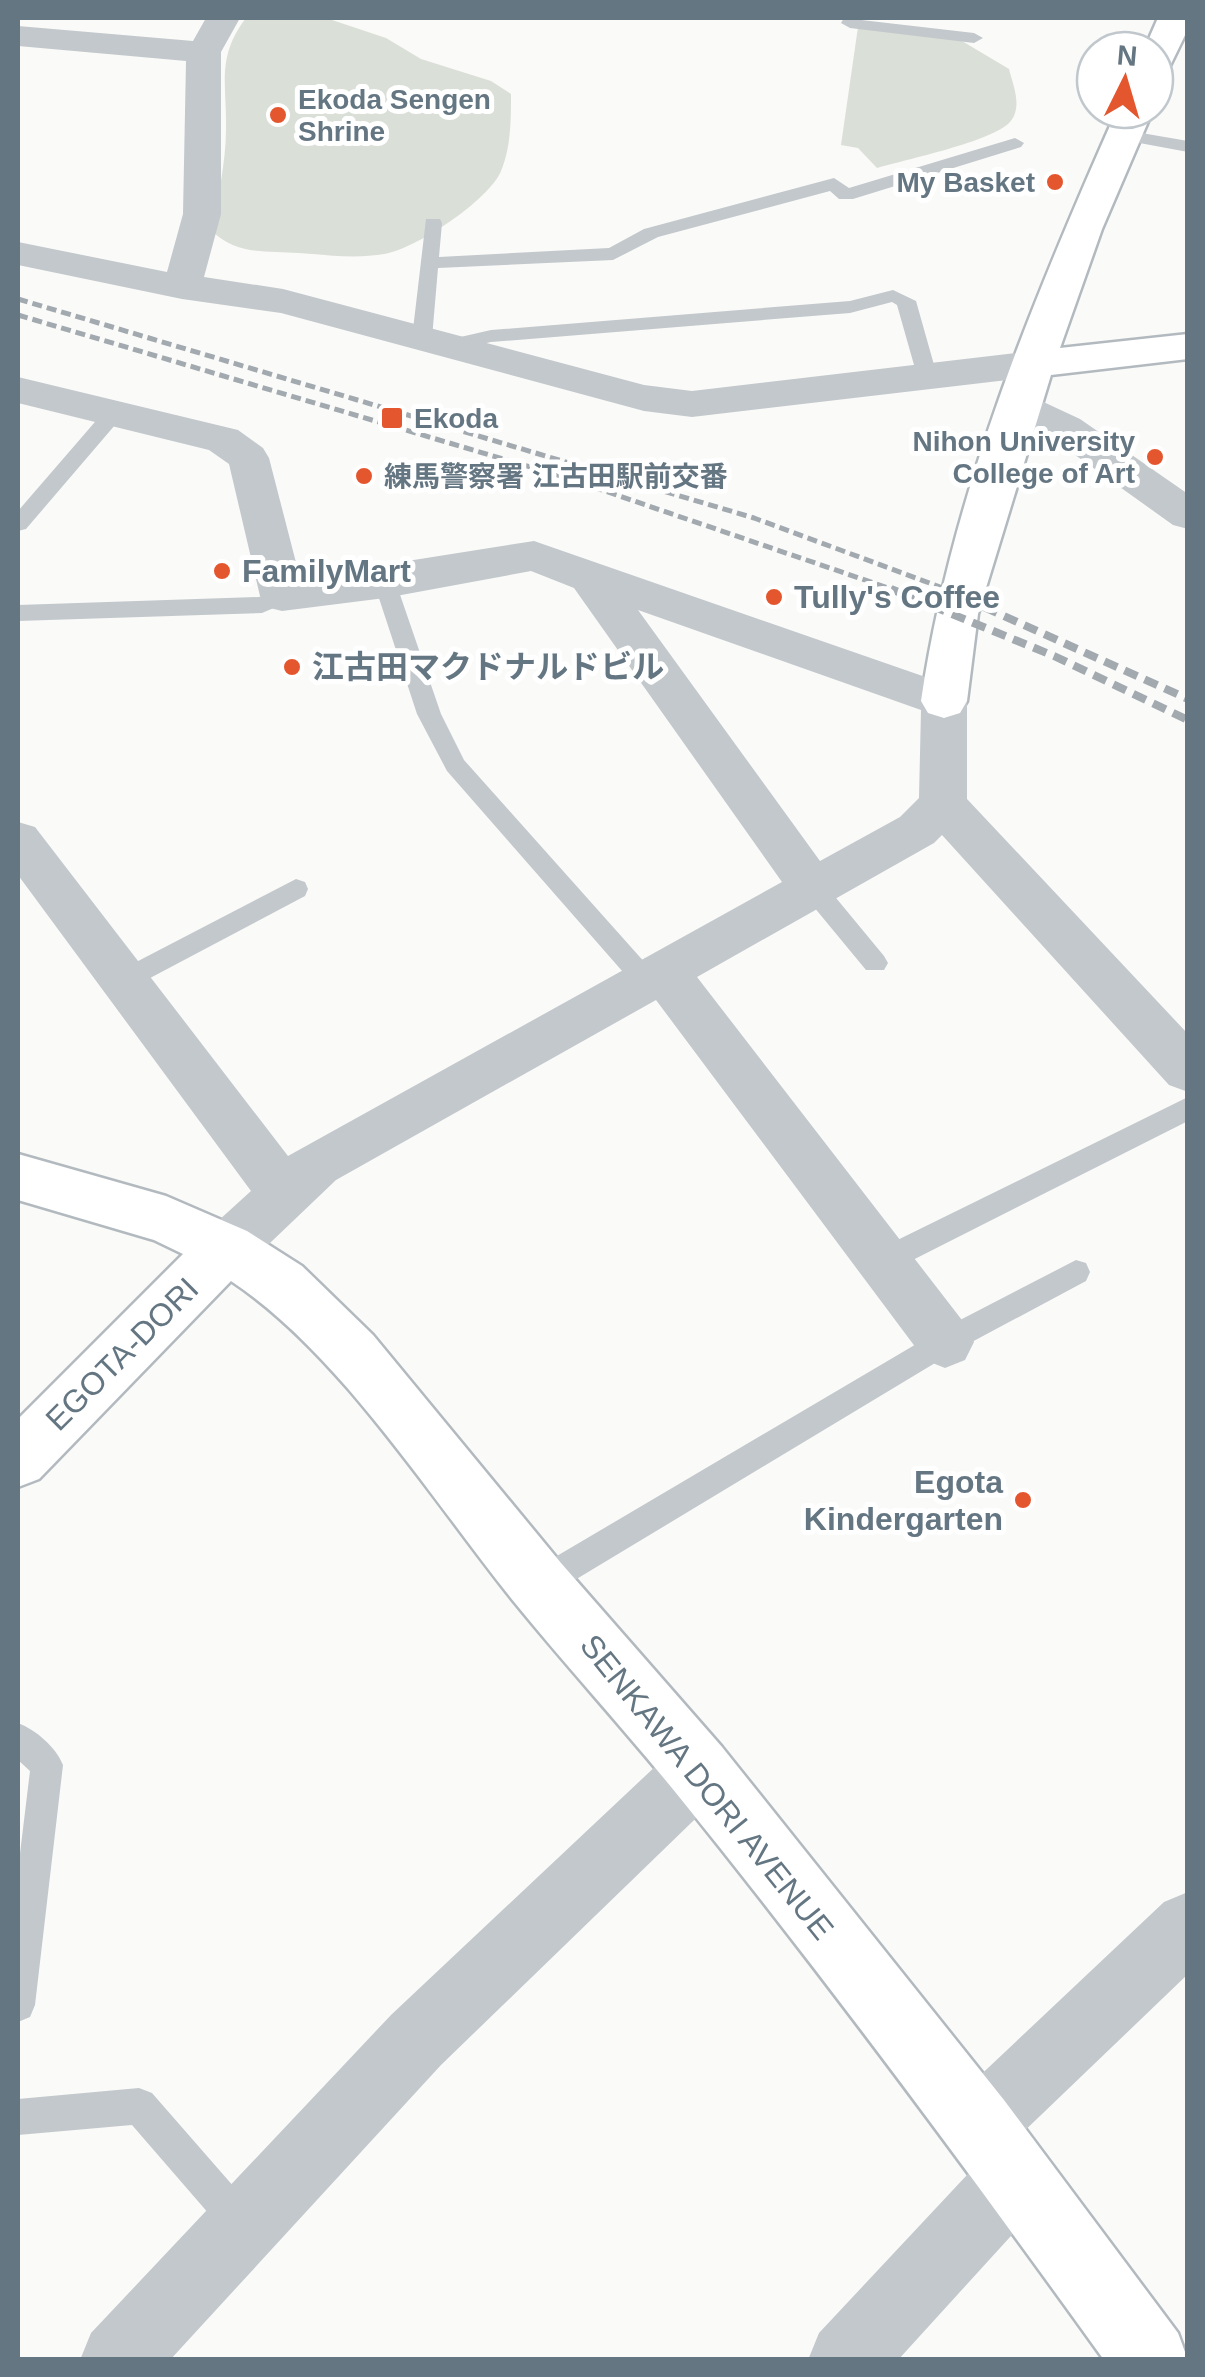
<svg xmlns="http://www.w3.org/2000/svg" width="1205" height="2377" font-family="Arial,'Noto Sans JP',sans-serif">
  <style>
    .green { fill: #dadfd7 }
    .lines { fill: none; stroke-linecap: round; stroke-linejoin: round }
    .secondary-casing { stroke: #b3babf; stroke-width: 5 }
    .lane { fill: #c3c8cc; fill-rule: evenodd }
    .street { fill: #c3c8cc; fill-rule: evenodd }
    .secondary { fill: #fff; fill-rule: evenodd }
    .rail-far1 { stroke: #a2aab0; stroke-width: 5; stroke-dasharray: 10 5; stroke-linecap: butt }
    .rail { stroke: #a2aab0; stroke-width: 8; stroke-dasharray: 14 8; stroke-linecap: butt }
    .poi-dot { fill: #e4572e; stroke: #fff; stroke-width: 4 }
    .labels { text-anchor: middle; stroke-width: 10; stroke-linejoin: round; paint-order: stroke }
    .far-poi-label { font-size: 28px; font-weight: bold; fill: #657683; stroke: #fff; text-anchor: start }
    .poi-label { font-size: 32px; font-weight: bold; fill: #657683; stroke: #fff; text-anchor: start }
    .street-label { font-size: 32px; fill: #657683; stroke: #fff }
  </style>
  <rect width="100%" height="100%" fill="#fafaf8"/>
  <!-- green -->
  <path class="green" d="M246,18H326L386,38L421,59L491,81L511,94C511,120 511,147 501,171C489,200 416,249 384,254C356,259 327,255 299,253C267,251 237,255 213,232C217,199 226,163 226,130C227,85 216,57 246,18Z
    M858,27L962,41L1009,69C1013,85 1023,107 1010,122C994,141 904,160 877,168L858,148L841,145Z"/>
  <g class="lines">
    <defs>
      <path id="secondary" d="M1158,18H1188V29L1167,72L1155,76V50H1144Z
        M1117,110H1153L1102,229L1060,348L1188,334V359L1051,375L978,614L967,701L960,713L944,718L928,713L921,701C951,496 1033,299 1117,110Z
        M18,1154L166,1196L247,1231L302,1266L373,1335L561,1563L722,1747L1004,2100L1178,2333L1188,2360H1104C966,2168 825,1977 676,1793C624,1729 567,1667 515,1603C432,1500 340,1353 231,1281L39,1479L18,1487V1419L183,1254L154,1240L18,1200Z"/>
    </defs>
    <!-- secondary casing -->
    <use href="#secondary" class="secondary-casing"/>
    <!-- lane -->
    <path class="lane" d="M844,18L974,33L983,38L974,43L850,28L841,23Z
      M1124,130L1188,141V152L1118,139L1115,135Z
      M1015,138L1024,143L1021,147L853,199H839L830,191L658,237L613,260L438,268L432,338L422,344L412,338L426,219H440L442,223L439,257L609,248L644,229L834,178L849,188Z
      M893,290L916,301L938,379L935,384L928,385L918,379L897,305L892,302L850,313L491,342L450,351L440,345L443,341L491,330L850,301Z
      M114,406L124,413L121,418L26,529L18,531V511L107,408Z
      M385,575L396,583L441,714L464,760L655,974L659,981L655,988L646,991L637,988L447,771L417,714L374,583Z
      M282,588L293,596L290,601L262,613L18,621V605L259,597Z
      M813,878L822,881L884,956L888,963L884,970H866L804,895L801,888L804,881Z
      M296,879L305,882L308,889L305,896L135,986H117L113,979L117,972Z
      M1188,1097V1121L893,1270L883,1273L873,1270L869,1261L873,1252Z
      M1076,1260L1086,1263L1090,1272L1086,1281L955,1351L550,1595L539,1599L528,1595L523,1584L528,1573L935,1333Z
      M18,1723C36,1730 56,1747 63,1765L35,2005L30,2017L18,2022V1870L30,1771L18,1760Z
      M139,2088L152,2093L255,2211L260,2224L255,2237L242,2242L229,2237L132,2125L18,2135V2099Z"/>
    <!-- street -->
    <path class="street" d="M206,18H240L221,52V214L204,277L283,289L644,385L692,391L1033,351L1047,355L1053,364L1047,373L1033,377L692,417L644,411L281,313L182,299L18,265V242L167,272L183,214L186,61L18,46V26L193,41Z
      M18,377L238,430L263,448L269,458L300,578L534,541L960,689L967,701V799L1188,1034V1092L1169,1085L942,835L934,843L697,977L965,1324L974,1342L965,1360L945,1368L925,1360L656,1000L336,1180L247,1265L227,1272L207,1265L199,1248L207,1231L251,1191L18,875V822L35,827L288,1156L782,882L574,588L531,571L385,598L282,611L266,607L260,596L229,464L209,450L18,403ZM638,610L921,710L919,798L900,817L820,861Z
      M1022,392L1080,419L1188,494V529L1173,525L1050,437L1007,414L1001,405L1007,396Z
      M699,1737L722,1747L732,1770L722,1793L441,2065L170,2360H80L91,2333L391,2015L676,1747Z
      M1188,1892V1974L1013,2142L1040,2152L1050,2178L1040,2204L898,2360H808L819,2333L981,2160L954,2150L943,2125L954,2100L1164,1902Z"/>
    <!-- secondary -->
    <use href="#secondary" class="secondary"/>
    <!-- rail-far1 -->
    <path class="rail-far1" d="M18,299L754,518L951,591
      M18,315L564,477L897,591"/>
    <!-- rail -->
    <path class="rail" d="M891,589L1054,656L1188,720
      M944,589L1188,699"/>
  </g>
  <!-- markers -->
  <g class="poi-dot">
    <circle cx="278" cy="115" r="10"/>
    <circle cx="1055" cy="182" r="10"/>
    <rect x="380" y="406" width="24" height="24" rx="5"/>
    <circle cx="1155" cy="457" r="10"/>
    <circle cx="364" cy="476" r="10"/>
    <circle cx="222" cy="571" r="10"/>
    <circle cx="774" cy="597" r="10"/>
    <circle cx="292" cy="667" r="10"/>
    <circle cx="1023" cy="1500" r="10"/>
  </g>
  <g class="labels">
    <!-- far-poi labels -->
    <g class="far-poi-label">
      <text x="298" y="109">Ekoda Sengen<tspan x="298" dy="32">Shrine</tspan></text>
      <text x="1035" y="192" text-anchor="end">My Basket</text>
      <text x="414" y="428">Ekoda</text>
      <text x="1135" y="451" text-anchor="end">Nihon University<tspan x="1135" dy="32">College of Art</tspan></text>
      <text x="384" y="486">練馬警察署 江古田駅前交番</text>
    </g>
    <!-- poi labels -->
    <g class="poi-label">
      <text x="242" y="582">FamilyMart</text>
      <text x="794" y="608">Tully's Coffee</text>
      <text x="312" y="678">江古田マクドナルドビル</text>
      <text x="1003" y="1493" text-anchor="end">Egota<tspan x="1003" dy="37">Kindergarten</tspan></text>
    </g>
    <!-- street labels -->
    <g class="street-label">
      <text transform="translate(122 1354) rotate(-45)" y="11">EGOTA-DORI</text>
      <text transform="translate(707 1787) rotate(51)" y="11">SENKAWA DORI AVENUE</text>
    </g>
  </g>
  <!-- border -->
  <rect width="1205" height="2377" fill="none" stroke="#657683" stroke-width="40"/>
  <!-- north arrow -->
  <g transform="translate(1125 80) rotate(5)"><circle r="48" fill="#ffffff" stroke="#c1c8cd" stroke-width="2.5"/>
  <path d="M0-8L18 38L0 25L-18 38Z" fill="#e4572e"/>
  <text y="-15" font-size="28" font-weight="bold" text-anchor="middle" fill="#657683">N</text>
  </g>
</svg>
